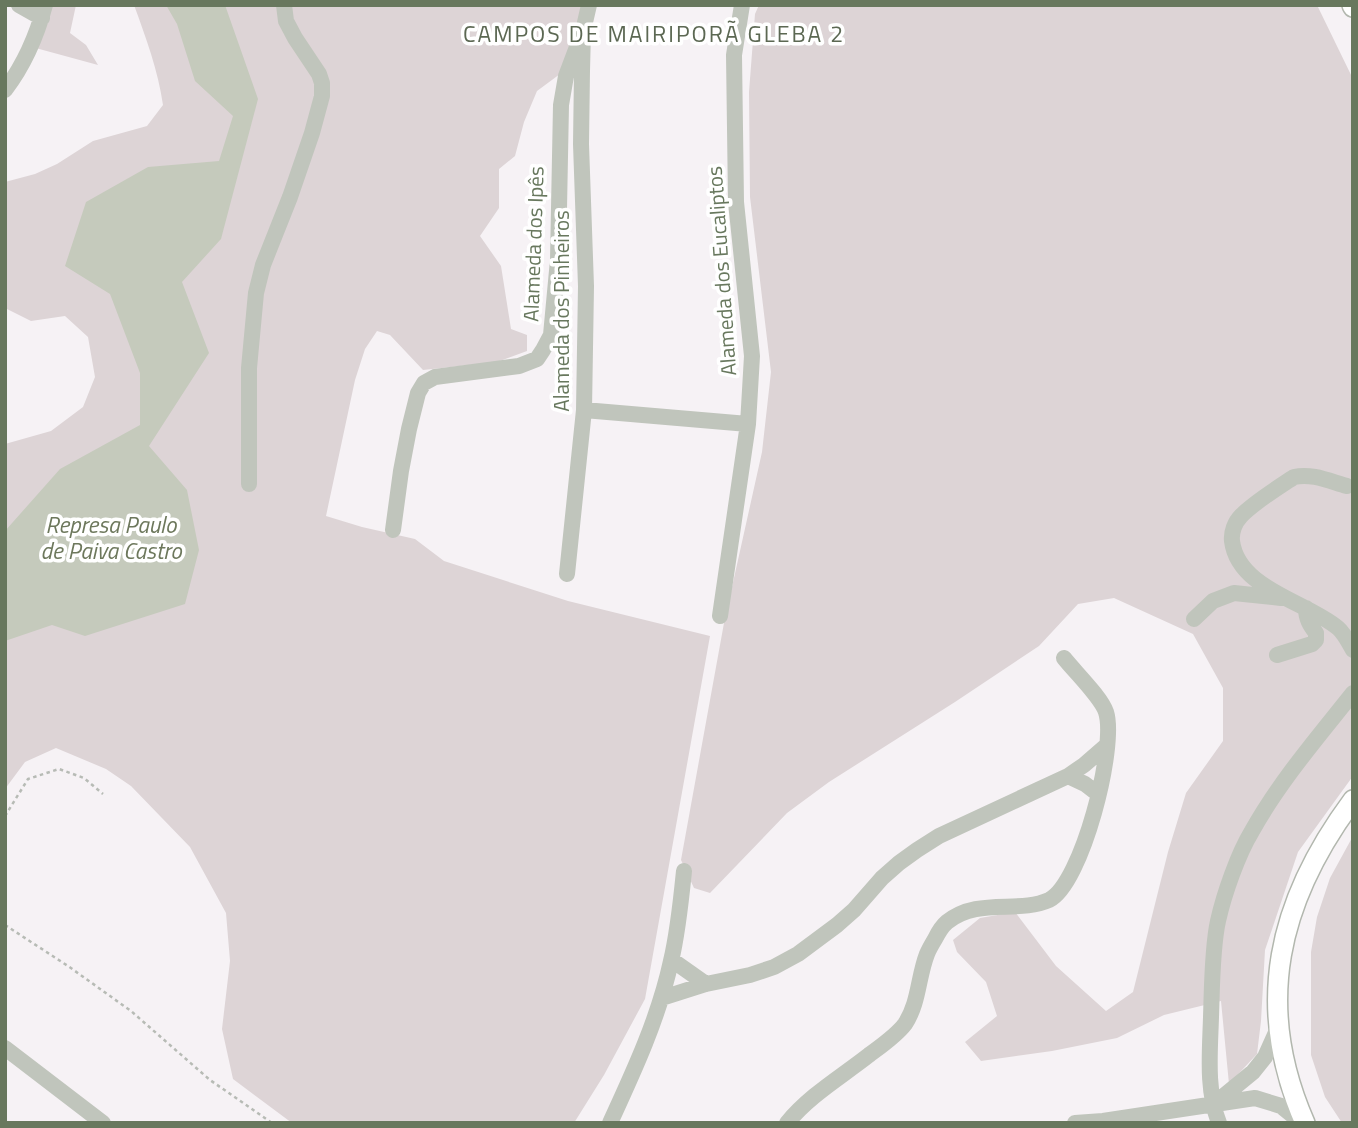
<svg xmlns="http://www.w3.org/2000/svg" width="1358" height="1128" font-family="'Titillium Web',sans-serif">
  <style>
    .green { fill: #ddd4d6 }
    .water { fill: #c5cabc }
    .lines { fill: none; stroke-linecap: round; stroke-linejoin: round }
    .major-casing { stroke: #b2b7ae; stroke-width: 22 }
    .path { stroke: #b7bbb5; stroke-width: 2.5; stroke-dasharray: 3.5 3.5; stroke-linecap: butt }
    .minor { stroke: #c0c5bc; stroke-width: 16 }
    .major { stroke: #fff; stroke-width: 19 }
    .labels { text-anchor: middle; stroke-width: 7; stroke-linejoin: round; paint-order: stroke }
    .street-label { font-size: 21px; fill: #68785e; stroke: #fff }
    .neighbourhood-label { font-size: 23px; letter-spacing: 2px; fill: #5c6853; stroke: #fff }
    .water-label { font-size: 23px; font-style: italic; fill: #6d785c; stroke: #fff }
  </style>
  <rect width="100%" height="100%" fill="#f6f2f5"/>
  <!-- green -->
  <path class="green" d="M46,5H76L70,33L86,45L98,65L32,47Z
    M134,5H588L560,74L537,91L524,122L515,156L499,169V208L480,236L501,266L511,329L527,335V351L497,362L423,370L390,335L377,331L365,349L355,380L326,516L362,527L415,539L444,561L568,601L710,636L645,999L604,1075L574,1123H292L233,1079L222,1029L230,961L226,913L190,847L131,786L106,769L56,748L25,762L5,789V444L51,431L83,407L95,377L88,337L65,316L31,321L5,308V182L35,174L57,164L93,141L147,126L163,105C158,70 146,38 134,5Z
    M759,5H1317L1353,79V776L1298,852L1265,950L1261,1021L1257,1054L1229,1084L1221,1001L1164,1015L1117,1038L1052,1051L981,1061L965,1042L997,1016L986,982L957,952L953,940L980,918L1015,912L1056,966L1106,1011L1133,992L1168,852L1186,793L1223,741V688L1193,634L1114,598L1078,604L1039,646L955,702L829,782L787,813L710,893L694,888L681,860L724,623L762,452L771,372L750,197L749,92L755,14Z
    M1353,836V1123H1342L1325,1097L1311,1055V952L1317,917L1330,878Z"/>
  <!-- water -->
  <path class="water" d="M166,5H225L258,99L221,239L182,282L209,353L149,446L187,490L199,550L185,604L85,636L52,625L5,641V531L60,469L140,425V373L110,294L65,266L86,202L148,167L219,161L233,116L195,81L177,24Z"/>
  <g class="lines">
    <defs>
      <path id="major" d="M1352,5L1353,7
        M1305,1123C1253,1005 1278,901 1353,800"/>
    </defs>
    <!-- major casing -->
    <use href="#major" class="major-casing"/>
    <!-- path -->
    <path class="path" d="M5,816L28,779L59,769L84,778L103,794
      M5,925L68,966L131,1011L210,1080L272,1123"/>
    <!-- minor -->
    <path class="minor" d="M19,5L42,18
      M5,90C24,65 37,35 45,5
      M584,410L748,424
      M249,484V368L256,293L263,265L290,197L312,133L322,96V83L319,74L295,38L286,21L284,5
      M1347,486C1329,481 1312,473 1294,477C1279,487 1253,503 1241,516C1235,522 1231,532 1232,541C1238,589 1306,601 1338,628C1344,633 1349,643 1353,650
      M393,530L401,471L409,429L418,393L424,383L435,377L519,366L537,359L543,350L551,335L558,260L561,105L566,76L583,31
      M567,574L584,410L586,286L581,144L582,71L583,31L589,5
      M720,616L748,424L752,356L736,202L734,55L742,5
      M1194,619L1213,601L1234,593L1281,598
      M1277,655L1312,644L1316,640V633C1310,625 1306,619 1306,608
      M1068,776L1085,784L1098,794
      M672,960L706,984
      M662,998L706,984L750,975L774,967L798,954L837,925L854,910L882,878L899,863L917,850L939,836L1068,776L1084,765L1107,745
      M5,1048L103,1123
      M1214,1104L1253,1072L1265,1057L1278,1028
      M610,1123C634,1071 659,1017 671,961C678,932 681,901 684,871
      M787,1123C810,1095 841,1077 869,1055C881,1046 896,1036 905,1024C919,1003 918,977 927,954C929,949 932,944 935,939C938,933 941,927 947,922C978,897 1018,914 1049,900C1082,884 1117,746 1106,712C1101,697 1075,672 1064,658
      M1075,1123L1103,1121L1255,1098L1281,1106L1302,1123
      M1219,1123C1206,1090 1210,1052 1211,1017C1212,988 1212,948 1218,921C1224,894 1238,854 1252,831C1280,781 1318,737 1353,693"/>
    <!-- major -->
    <use href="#major" class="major"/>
  </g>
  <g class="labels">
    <!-- street labels -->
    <g class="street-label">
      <text transform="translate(534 244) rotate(-88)" y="7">Alameda dos Ipês</text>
      <text transform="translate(722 271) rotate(-94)" y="7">Alameda dos Eucaliptos</text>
      <text transform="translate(562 311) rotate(-90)" y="7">Alameda dos Pinheiros</text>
    </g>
    <!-- neighbourhood labels -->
    <g class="neighbourhood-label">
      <text x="654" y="42">CAMPOS DE MAIRIPORÃ GLEBA 2</text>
    </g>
    <!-- water labels -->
    <g class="water-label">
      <text x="111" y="533">Represa Paulo<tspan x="111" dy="26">de Paiva Castro</tspan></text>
    </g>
  </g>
  <!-- border -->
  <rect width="1358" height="1128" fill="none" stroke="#68785e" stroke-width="14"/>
</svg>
